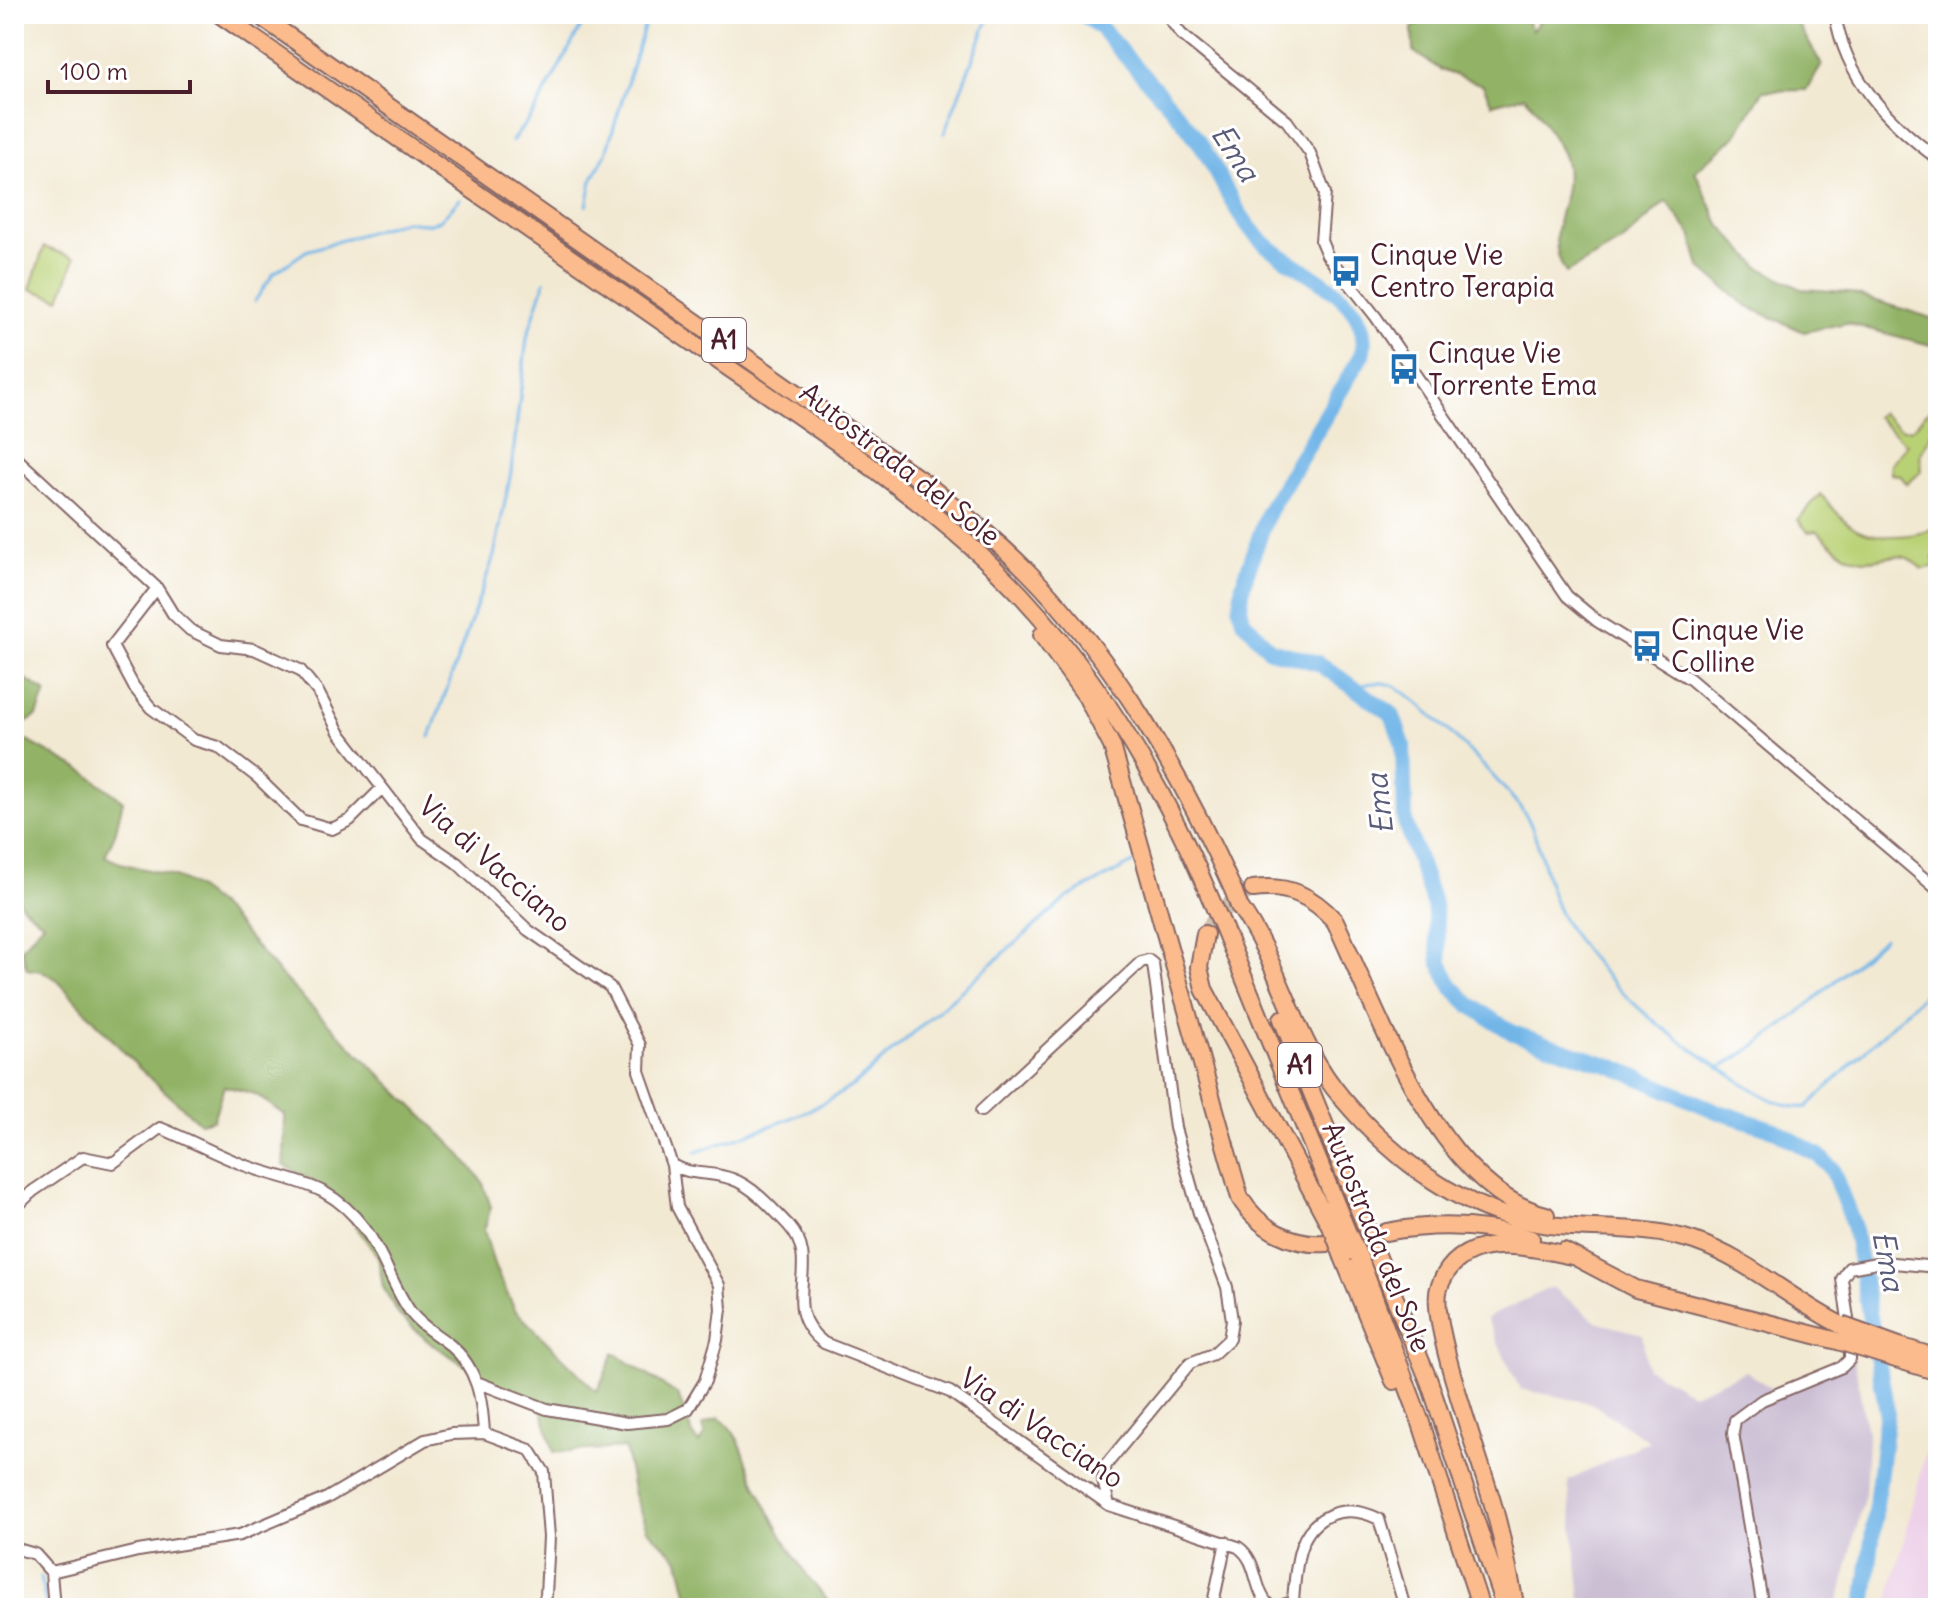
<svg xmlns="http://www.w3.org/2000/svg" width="1952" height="1622" font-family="Delius,sans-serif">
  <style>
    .built { fill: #edd1e9 }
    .industrial { fill: #ccbfd4 }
    .green { fill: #b9d175; stroke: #827850; stroke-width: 2 }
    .forest { fill: #92b366; stroke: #6e6948; stroke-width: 2 }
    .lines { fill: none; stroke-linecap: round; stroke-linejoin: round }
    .stream { stroke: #72b6e8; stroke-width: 3 }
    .river { stroke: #72b6e8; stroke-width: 16 }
    .highway-tunnel { stroke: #d0c1b1; stroke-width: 16; stroke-dasharray: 16 8; stroke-linecap: butt }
    .minor-casing { stroke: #856666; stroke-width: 14 }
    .highway-casing { stroke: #856666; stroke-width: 20 }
    .minor { stroke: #fff; stroke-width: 10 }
    .highway { stroke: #fbbb8c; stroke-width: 16 }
    .highway-bridge-casing { stroke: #856666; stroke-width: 20; stroke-linecap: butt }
    .highway-bridge { stroke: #fbbb8c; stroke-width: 16 }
    .labels { text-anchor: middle; stroke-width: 6; stroke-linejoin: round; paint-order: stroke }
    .shield { fill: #fff; stroke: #80626b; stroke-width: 2 }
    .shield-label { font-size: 26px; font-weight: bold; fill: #4a1f2b }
    .poi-label { font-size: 28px; fill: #4a1f2b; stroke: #fff; text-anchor: start }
    .street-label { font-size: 28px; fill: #4a1f2b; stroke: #fff }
    .water-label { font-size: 30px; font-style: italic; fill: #5a5b77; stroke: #fff }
  </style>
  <rect width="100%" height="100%" fill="#fff"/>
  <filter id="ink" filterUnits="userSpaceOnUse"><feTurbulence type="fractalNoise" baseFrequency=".0125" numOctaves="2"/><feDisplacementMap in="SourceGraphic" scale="16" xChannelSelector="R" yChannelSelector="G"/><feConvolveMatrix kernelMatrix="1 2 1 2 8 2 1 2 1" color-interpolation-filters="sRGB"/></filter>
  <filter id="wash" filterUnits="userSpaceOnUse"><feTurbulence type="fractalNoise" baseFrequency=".006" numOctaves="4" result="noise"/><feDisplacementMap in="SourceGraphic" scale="32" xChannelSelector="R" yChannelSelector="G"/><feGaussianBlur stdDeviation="1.8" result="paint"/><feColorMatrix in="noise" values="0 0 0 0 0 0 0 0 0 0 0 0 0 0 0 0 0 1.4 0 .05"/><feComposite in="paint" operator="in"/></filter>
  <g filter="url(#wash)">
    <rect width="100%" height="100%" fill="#f2e9d3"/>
    <!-- built -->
    <path class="built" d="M1936,1411L1938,1608H1887Z"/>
    <!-- industrial -->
    <path class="industrial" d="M1552,1287L1599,1323L1642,1334L1647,1368L1693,1394L1746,1371L1772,1389L1854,1359L1868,1439L1865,1494L1837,1608H1582L1568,1481L1649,1441L1591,1403L1520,1389L1486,1318Z"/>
    <!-- green -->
    <path class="green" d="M44,247L75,258L60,299L30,289Z
      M1938,400V421L1920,455L1922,471L1907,484L1900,475L1891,474V464L1907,444L1876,417L1881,413L1901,429H1912Z
      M1820,494C1830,504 1840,518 1852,526C1871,540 1918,539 1938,525V551L1933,558L1936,566L1922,569C1902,547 1890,560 1865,560C1846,559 1829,543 1817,531L1808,532L1798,520Z"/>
    <!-- forest -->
    <path class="forest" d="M1434,14H1523L1532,30L1546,14H1792L1822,65L1806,90L1763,91L1735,137L1695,171L1719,224L1759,267L1801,289L1848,292L1938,320V347L1846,323L1804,332L1746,306L1700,267L1691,234L1666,201L1624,240L1566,273C1541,232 1572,206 1566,165C1563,149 1553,139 1546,126C1539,114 1534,105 1524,96L1492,104L1483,85L1441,70L1413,51L1412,28Z
      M16,673L46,692L37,716L19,727L18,736L85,772L123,801L115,834L105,856C131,871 163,868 190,884C226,906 249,940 276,970C334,1032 398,1091 458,1151L482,1181L491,1207L484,1230L495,1268L515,1310L597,1392L614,1353L678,1395L693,1436L699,1443L705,1434L702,1425L719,1418C744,1436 744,1461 757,1487C779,1532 800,1573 835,1608H691L679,1560L647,1529L634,1495L625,1448L554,1452L540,1403L493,1383L430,1343L399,1315L383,1287L378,1257L331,1192L284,1165L285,1115L255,1094L224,1086L213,1120L200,1123L138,1067L56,979L42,971L27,969L21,949L43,923C35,916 23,909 19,901C11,886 10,851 18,837L14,835Z"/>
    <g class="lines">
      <!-- stream -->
      <path class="stream" d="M944,134L990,14
        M512,141L535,111L588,14
        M587,206L592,180L606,153L648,14
        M255,301L273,274L306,251L405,221L430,224L440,220L460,199
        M1350,688C1364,684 1378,680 1392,685C1416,694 1519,798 1529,821C1546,857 1546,896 1569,929C1613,993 1661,1030 1725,1071C1746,1085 1781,1111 1807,1107L1925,993
        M430,737L494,556L511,472L527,337L545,281
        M1719,1068C1782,1034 1830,984 1884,938
        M696,1152C750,1133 807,1117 855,1084L1068,897L1133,863
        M40,1577L47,1608"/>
      <!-- river -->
      <path class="river" d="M1083,14L1101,28C1133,67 1173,104 1201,145C1222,177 1234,216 1264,243C1298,274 1376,296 1362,355L1268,512L1243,584L1240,607L1243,620L1270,650L1318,663L1392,714L1403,745L1405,822L1434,905L1440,963L1452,987L1470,1005L1513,1033L1614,1067L1716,1111L1775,1130L1819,1156L1832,1169L1853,1224L1887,1411L1864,1608"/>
    </g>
  </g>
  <g filter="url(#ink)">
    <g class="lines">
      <!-- highway-tunnel -->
      <path class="highway-tunnel" d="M1205,934C1217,914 1232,899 1253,889"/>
      <defs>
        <path id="minor" d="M1166,14L1181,34L1287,121L1310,153L1325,193L1321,241L1327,255L1376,317L1567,596L1597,621L1690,679L1938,890
          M1835,14C1845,78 1888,122 1938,159
          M14,456L157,588L173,614L190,630L221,645L254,649L300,670L318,692L339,732L422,839L457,863L528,930L610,987L640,1045L639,1071L672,1165L677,1207L719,1285L721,1309L717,1340L705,1381L688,1409L668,1419L627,1423L547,1409L479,1383
          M157,588L112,646L134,687L151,708L194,740L218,747L257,777L301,820L332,829L350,820L382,788
          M981,1111L1141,962L1148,960L1153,964L1175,1128L1199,1213L1227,1287L1232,1320L1229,1339L1213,1354L1190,1363L1106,1465L1103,1480L1109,1505
          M672,1165C691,1176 712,1171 732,1179C753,1186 774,1210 789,1226C824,1265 776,1307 824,1343L950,1392L1109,1505L1238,1547C1260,1562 1252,1592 1272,1608
          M14,1209L33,1191L83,1157L113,1163L160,1128C188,1139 215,1154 244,1165C295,1184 328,1180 365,1229C385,1256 392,1287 412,1314C422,1327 438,1335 450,1345C478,1368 482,1399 484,1433
          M1848,1319L1842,1279L1849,1268L1882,1262L1938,1267
          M14,1548L35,1554L51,1572
          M51,1572L138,1551L240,1535L327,1498L425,1440L451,1434L484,1433L530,1450L544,1472L549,1537L546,1595L542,1608
          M51,1572L54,1608
          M1212,1608L1226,1542
          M1277,1608L1293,1601C1296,1568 1296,1529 1330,1515C1347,1508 1363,1511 1379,1519L1405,1608
          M1763,1608L1733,1433L1735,1420L1762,1400L1842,1367L1850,1359V1351"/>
        <path id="highway" d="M219,14C378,125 537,236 697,346C805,421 932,500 1022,596C1106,687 1168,795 1215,909
          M257,14L925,483C960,511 995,539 1027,571C1117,662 1182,776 1234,892
          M1042,635L1086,696L1112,746L1240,1198C1259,1229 1292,1246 1328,1243
          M1253,889C1288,884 1312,896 1335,921C1378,1012 1438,1189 1546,1215
          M1239,906C1282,966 1293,1041 1342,1098C1395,1161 1466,1215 1550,1225C1599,1231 1646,1225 1694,1241C1749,1260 1790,1299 1841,1325
          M1222,924L1347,1231
          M1205,934L1199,967L1204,989L1334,1233
          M1282,1019L1364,1222
          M1386,1232C1435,1223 1483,1224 1531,1239
          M1375,1250L1429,1381L1505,1608
          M1564,1251L1636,1289L1838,1341
          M1343,1257L1394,1381
          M1359,1257L1420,1420L1481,1608
          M1899,1346L1938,1358
          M1896,1359L1938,1372
          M1516,1608C1509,1576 1504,1544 1495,1512C1484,1469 1428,1322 1439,1288C1459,1229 1527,1246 1572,1256"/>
      </defs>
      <!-- minor casing -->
      <use href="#minor" class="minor-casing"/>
      <!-- highway casing -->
      <use href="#highway" class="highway-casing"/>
      <!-- minor -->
      <use href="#minor" class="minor"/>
      <!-- highway -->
      <use href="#highway" class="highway"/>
      <defs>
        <path id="highway-bridge" d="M1234,892L1239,906
          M1215,909L1222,924
          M1364,1222L1375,1250
          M1347,1231L1359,1257
          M1334,1233L1343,1257
          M1841,1325L1899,1346
          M1838,1341L1896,1359"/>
      </defs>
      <!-- highway-bridge casing -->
      <use href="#highway-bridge" class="highway-bridge-casing"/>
      <!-- highway-bridge -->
      <use href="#highway-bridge" class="highway-bridge"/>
    </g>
  </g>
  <!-- icons -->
  <defs>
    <symbol id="bus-bare" viewBox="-9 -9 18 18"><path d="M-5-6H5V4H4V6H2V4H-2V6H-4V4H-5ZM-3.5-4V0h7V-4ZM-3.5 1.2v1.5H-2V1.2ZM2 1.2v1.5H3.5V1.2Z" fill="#1f6fb2" stroke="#fff" stroke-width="2.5" paint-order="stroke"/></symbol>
  </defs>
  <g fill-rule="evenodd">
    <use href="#bus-bare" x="1324" y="249" width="44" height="44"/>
    <use href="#bus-bare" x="1382" y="347" width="44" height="44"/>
    <use href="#bus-bare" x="1625" y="624" width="44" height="44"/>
  </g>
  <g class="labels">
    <!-- shield labels -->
    <g class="shield">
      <rect x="702" y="318" width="44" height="44" rx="6"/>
      <rect x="1278" y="1043" width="44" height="44" rx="6"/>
    </g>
    <g class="shield-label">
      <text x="724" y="349">A1</text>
      <text x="1300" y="1074">A1</text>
    </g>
    <!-- poi labels -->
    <g class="poi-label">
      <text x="1370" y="265">Cinque Vie<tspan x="1370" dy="32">Centro Terapia</tspan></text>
      <text x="1428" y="363">Cinque Vie<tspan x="1428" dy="32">Torrente Ema</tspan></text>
      <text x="1671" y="640">Cinque Vie<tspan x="1671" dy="32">Colline</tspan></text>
    </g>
    <!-- street labels -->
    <g class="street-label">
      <text transform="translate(900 464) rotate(38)" y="10">Autostrada del Sole</text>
      <text transform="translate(495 864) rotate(41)" y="10">Via di Vacciano</text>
      <text transform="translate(1377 1237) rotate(68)" y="10">Autostrada del Sole</text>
      <text transform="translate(1042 1428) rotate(34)" y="10">Via di Vacciano</text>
    </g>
    <!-- water labels -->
    <g class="water-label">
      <text transform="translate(1235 153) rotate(57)" y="10">Ema</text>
      <text transform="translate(1380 804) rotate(-96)" y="10">Ema</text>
      <text transform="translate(1888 1261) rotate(79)" y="10">Ema</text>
    </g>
  </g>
  <!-- margin -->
  <rect width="1952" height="1622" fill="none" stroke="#fff" stroke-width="48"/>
  <!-- scale -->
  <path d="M48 80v12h142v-12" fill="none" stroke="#4a1f2b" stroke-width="4"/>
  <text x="60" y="80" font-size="24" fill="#4a1f2b" stroke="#ffffff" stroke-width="6" paint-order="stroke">100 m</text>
</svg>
